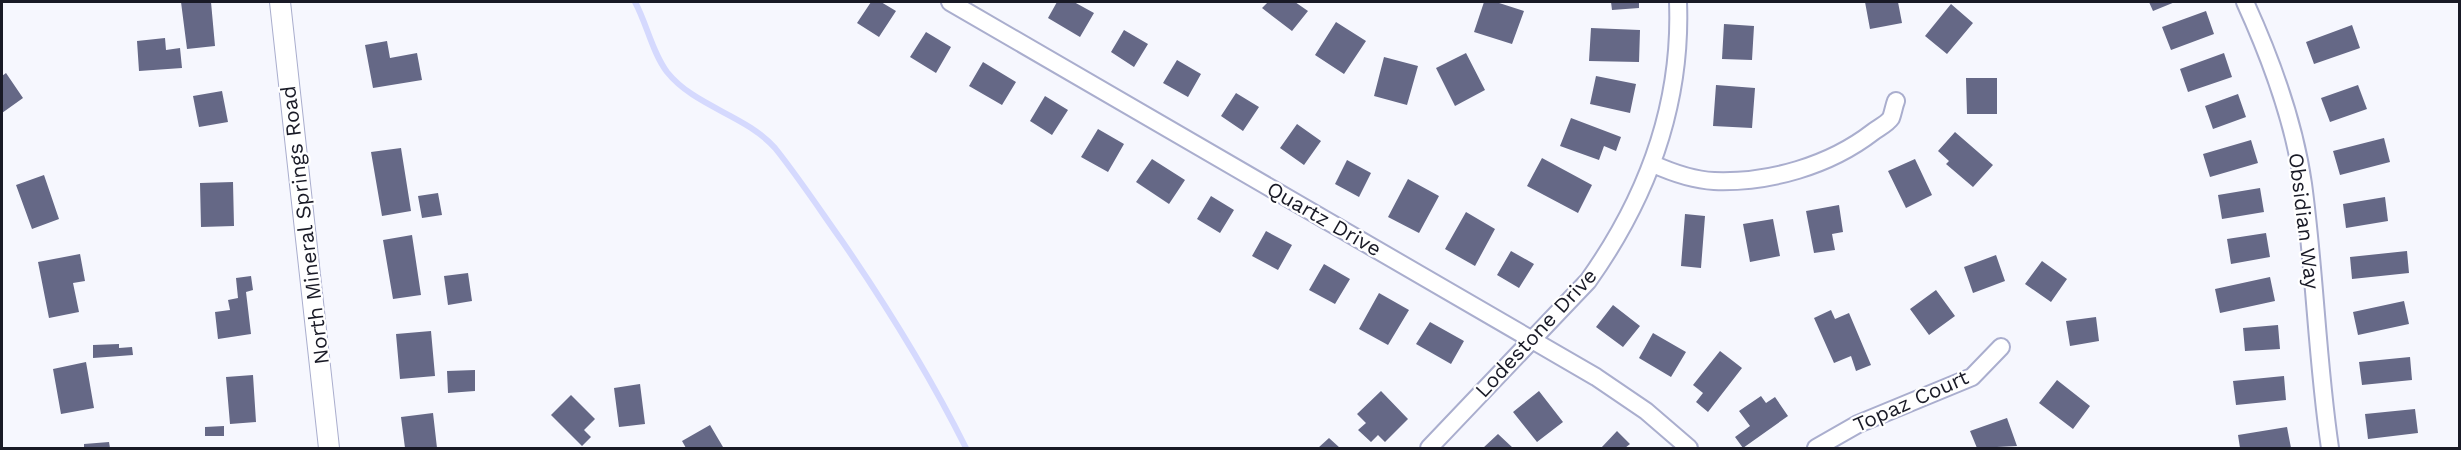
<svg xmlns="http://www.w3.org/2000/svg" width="2461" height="450" font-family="'Work Sans',sans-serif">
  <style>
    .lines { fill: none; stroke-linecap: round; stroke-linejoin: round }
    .stream { stroke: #d5d9fe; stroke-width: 6 }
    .building { fill: #656886 }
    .minor-casing { stroke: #aaaece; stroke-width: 20 }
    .tertiary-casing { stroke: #aaaece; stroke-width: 22 }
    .minor { stroke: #fff; stroke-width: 16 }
    .tertiary { stroke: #fff; stroke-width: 20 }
    .labels { text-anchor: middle; stroke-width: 4.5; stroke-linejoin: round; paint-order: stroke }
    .street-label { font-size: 21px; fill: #191a26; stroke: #fff }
  </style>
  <rect width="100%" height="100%" fill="#f6f7fe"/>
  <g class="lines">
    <!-- stream -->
    <path class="stream" d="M635,2C647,24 652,52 667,72C695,107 746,115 775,148C799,178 820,210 842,241C888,308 930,376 966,448"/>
  </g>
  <!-- building -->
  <path class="building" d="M181,2H211L215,46L187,49Z
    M871,2H881L896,11L879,37L857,23Z
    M1057,2H1074L1094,13L1080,37L1048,18Z
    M1268,2H1295L1308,11L1292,31L1262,8Z
    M1484,2H1496L1524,11L1512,44L1474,32Z
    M1611,2H1639V8L1612,10Z
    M1865,2H1898L1902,23L1870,29Z
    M2149,2H2175L2153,11Z
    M1951,4L1973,23L1947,54L1925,36Z
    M2206,11L2214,34L2171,50L2162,27Z
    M1336,22L1366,41L1344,74L1315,55Z
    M1724,24L1754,26L1752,60L1722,59Z
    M2352,25L2360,48L2314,64L2306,42Z
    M1591,28L1640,30L1639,62L1589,61Z
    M1124,30L1148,44L1134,67L1111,52Z
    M926,32L951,47L936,73L910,57Z
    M165,38L166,50L180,48L182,68L139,71L137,41Z
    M387,41L390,58L417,53L422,80L373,88L365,45Z
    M1466,53L1485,90L1455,106L1436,68Z
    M2224,53L2232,77L2188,92L2180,69Z
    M1384,57L1418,66L1407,105L1374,96Z
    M1177,60L1201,74L1188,97L1163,83Z
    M983,62L1016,82L1002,105L969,86Z
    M6,73L23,98L2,113V76Z
    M1596,76L1636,84L1630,113L1590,104Z
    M1966,78H1997V114H1967Z
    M1716,85L1755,88L1752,128L1713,126Z
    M2358,85L2367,109L2330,122L2321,98Z
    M222,91L228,122L199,127L193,96Z
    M1236,93L1259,107L1243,131L1221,116Z
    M2238,94L2246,117L2213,129L2205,106Z
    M1045,96L1068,110L1052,135L1030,121Z
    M1571,118L1621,137L1616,151L1604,146L1599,160L1560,146Z
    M1297,124L1321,141L1304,165L1280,148Z
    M1098,129L1124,144L1108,172L1081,157Z
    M1955,132L1993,165L1973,187L1946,164L1949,161L1938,151Z
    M2384,138L2390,162L2340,175L2333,151Z
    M2251,140L2258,163L2210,177L2203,154Z
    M401,148L411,211L382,216L371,152Z
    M1542,158L1592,185L1578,213L1527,186Z
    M1152,159L1185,180L1169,204L1136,182Z
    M1915,159L1932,195L1906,208L1888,171Z
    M1347,160L1371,173L1359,197L1335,184Z
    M44,175L59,219L32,229L16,185Z
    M1408,179L1439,196L1419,233L1388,217Z
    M233,182L234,226L201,227L200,183Z
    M2260,188L2264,212L2222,219L2218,195Z
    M438,193L442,215L422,218L418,196Z
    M1211,196L1234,210L1220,233L1197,219Z
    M2385,197L2388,221L2346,228L2343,204Z
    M1839,205L1843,232L1832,234L1835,250L1814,253L1806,211Z
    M1466,212L1495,229L1475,266L1445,249Z
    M1685,214L1705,216L1701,268L1681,266Z
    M1773,219L1780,256L1750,262L1743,224Z
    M1266,231L1292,245L1278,270L1252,256Z
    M2266,233L2270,257L2231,264L2227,239Z
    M412,235L421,295L393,299L383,240Z
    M1511,251L1534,264L1519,288L1497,275Z
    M2407,251L2409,273L2352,279L2350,257Z
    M80,254L85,281L73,283L79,312L49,318L38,262Z
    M1996,255L2005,281L1973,293L1964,267Z
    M2042,261L2067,279L2051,302L2025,284Z
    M1324,264L1350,279L1335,304L1309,290Z
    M468,273L472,301L448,305L444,276Z
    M251,276L253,290L246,292L251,334L218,339L215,312L230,310L228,300L238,298L236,278Z
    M2270,277L2275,301L2220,313L2215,289Z
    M1936,290L1955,316L1929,335L1910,309Z
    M1379,293L1409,310L1388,345L1359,329Z
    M2404,301L2409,324L2358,335L2353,312Z
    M1613,305L1640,326L1623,347L1596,327Z
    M1831,310L1835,319L1849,313L1871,365L1856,371L1851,356L1834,363L1814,318Z
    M2096,317L2099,341L2070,346L2066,321Z
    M1430,322L1464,341L1451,364L1416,344Z
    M2278,325L2280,349L2245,351L2243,328Z
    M431,331L435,376L400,379L396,334Z
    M1653,333L1686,352L1671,377L1639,358Z
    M119,344V348L132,347L133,355L93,358V345Z
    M1720,351L1742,368L1708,412L1696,402L1703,393L1693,385Z
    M2410,357L2412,380L2362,385L2359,362Z
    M86,362L94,408L61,414L53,369Z
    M475,370V391L448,393L447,371Z
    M253,375L256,422L230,424L226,377Z
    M2284,376L2286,400L2236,405L2233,381Z
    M2057,380L2090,406L2073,429L2039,403Z
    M640,384L645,424L619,427L614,388Z
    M1381,391L1408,419L1385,442L1378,435L1371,442L1358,430L1366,423L1357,414Z
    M1539,391L1563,422L1537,442L1513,412Z
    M571,395L595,419L584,430L591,437L582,446L551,415Z
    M1761,396L1766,403L1775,397L1788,416L1743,448L1735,437L1750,426L1739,411Z
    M2415,409L2418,433L2368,439L2365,414Z
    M433,413L437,448H405L401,417Z
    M2007,418L2017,446L1977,448L1970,431Z
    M710,425L723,447L686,448L682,441Z
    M224,426V436H205V427Z
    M2287,427L2291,448H2240L2238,435Z
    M1617,431L1630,444L1625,448H1601Z
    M1498,434L1513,448H1483Z
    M1329,438L1340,448H1318Z
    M109,442L110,448H84V444Z"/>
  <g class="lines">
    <defs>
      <path id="minor" d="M950,2L1596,377L1646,411L1689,448
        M2245,2C2271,59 2294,121 2303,184C2315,272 2317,361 2330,448
        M1653,164C1673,173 1692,180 1714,181C1769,183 1829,166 1873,132C1878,128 1887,124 1891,118C1893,113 1894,106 1896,101
        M1429,448L1588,281C1647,198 1682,105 1678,2
        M1816,448L1858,424L1972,377L2001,347"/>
      <path id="tertiary" d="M280,2L329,448"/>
    </defs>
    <!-- minor casing -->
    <use href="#minor" class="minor-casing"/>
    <!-- tertiary casing -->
    <use href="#tertiary" class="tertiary-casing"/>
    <!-- minor -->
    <use href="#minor" class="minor"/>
    <!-- tertiary -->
    <use href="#tertiary" class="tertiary"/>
  </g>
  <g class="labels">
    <!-- street labels -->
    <g class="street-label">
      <text transform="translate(1324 219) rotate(30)" y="7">Quartz Drive</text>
      <text transform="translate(2304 221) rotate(83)" y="7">Obsidian Way</text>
      <text transform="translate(305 225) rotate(-97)" y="7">North Mineral Springs Road</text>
      <text transform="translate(1536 333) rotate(-47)" y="7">Lodestone Drive</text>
      <text transform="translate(1911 401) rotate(-24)" y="7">Topaz Court</text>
    </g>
  </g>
  <!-- border -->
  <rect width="2461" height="450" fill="none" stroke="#191a26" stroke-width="6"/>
</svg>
